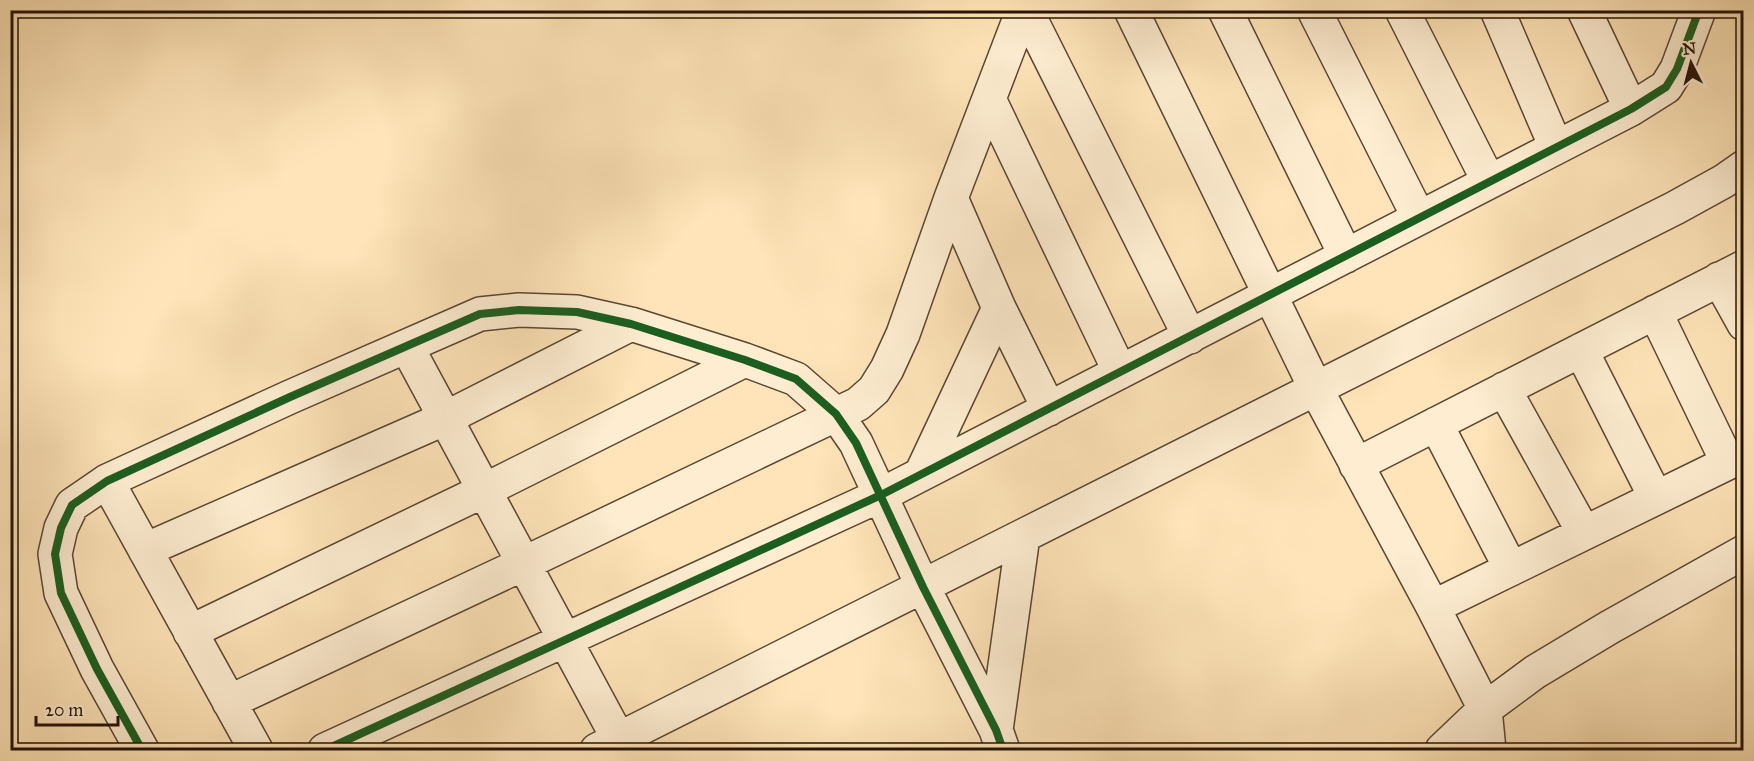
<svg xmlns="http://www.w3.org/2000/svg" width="1754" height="761" font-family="'IM FELL Great Primer',serif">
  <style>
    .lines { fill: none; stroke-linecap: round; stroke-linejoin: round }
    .street-casing { stroke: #5a4632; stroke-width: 36 }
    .street { stroke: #feedd1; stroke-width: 33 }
    .cycleway-casing { stroke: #feedd1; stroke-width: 11 }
    .cycleway { stroke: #1b5e20; stroke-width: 8 }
  </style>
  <rect width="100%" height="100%" fill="#fee4b8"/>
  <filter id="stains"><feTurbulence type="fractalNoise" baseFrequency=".00333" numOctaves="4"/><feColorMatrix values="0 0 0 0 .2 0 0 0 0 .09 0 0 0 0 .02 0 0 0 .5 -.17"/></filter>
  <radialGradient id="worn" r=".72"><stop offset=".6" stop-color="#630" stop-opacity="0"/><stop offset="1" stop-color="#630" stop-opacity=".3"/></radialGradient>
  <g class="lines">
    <defs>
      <path id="street" d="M1026,10L1190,337
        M1131,10L1316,389L1433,607L1485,709L1489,750
        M1225,10L1346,256
        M1314,10L1419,218
        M1402,10L1489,182
        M1497,10L1556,147
        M1584,10L1631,109
        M989,99L1120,372
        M951,198L999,308L1049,409
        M1719,279L1744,324
        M1655,312L1728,463
        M407,347L619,740
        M1581,350L1656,498
        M1504,389L1584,533
        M1436,424L1511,569
        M1356,465L1744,267
        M921,474L999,308
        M107,481L256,750
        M145,550L446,418L631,324
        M1433,607L1744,455
        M190,632L485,490L745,360
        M229,702L525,563L858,404L874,390L887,369L903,334L951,198L1023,10
        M996,730L1023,536
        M142,750L97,669L61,593L55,554L61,528L72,505L107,481L290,397L480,314L519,310L577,312L631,324L745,360L796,379L836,414L856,443L923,587L996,730L1003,750
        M325,750L881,495L1631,109L1666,87L1677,69L1699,10
        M597,750L1675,208L1724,181L1744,167
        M1442,750L1485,709L1535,672L1610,627L1744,552"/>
    </defs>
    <!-- street casing -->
    <use href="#street" class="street-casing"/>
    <!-- street -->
    <use href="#street" class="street"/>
    <defs>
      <path id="cycleway" d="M142,750L97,669L61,593L55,554L61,528L72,505L107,481L290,397L480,314L519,310L577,312L631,324L745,360L796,379L836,414L856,443L923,587L996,730L1003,750
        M325,750L881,495L1631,109L1666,87L1677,69L1699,10"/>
    </defs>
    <!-- cycleway casing -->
    <use href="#cycleway" class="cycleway-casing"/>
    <!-- cycleway -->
    <use href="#cycleway" class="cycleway"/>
  </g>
  <!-- margin -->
  <rect width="1754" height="761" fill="none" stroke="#fee4b8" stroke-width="36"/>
  <rect x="12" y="12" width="1730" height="737" fill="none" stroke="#231205" stroke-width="3"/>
  <rect x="18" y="18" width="1718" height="725" fill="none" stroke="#231205" stroke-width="1.5"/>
  <!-- north arrow -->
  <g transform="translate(1691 63) rotate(354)" stroke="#feedd1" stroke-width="4.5" paint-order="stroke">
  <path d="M0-4.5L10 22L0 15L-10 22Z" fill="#231205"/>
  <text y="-9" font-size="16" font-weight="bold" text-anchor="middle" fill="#231205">N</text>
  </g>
  <!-- scale -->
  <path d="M36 716v9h82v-9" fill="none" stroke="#231205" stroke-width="3"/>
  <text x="45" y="716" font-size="18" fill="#231205" stroke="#feedd1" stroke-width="4.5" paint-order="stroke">20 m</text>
  <rect width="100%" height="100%" filter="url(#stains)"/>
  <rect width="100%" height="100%" fill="url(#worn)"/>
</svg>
